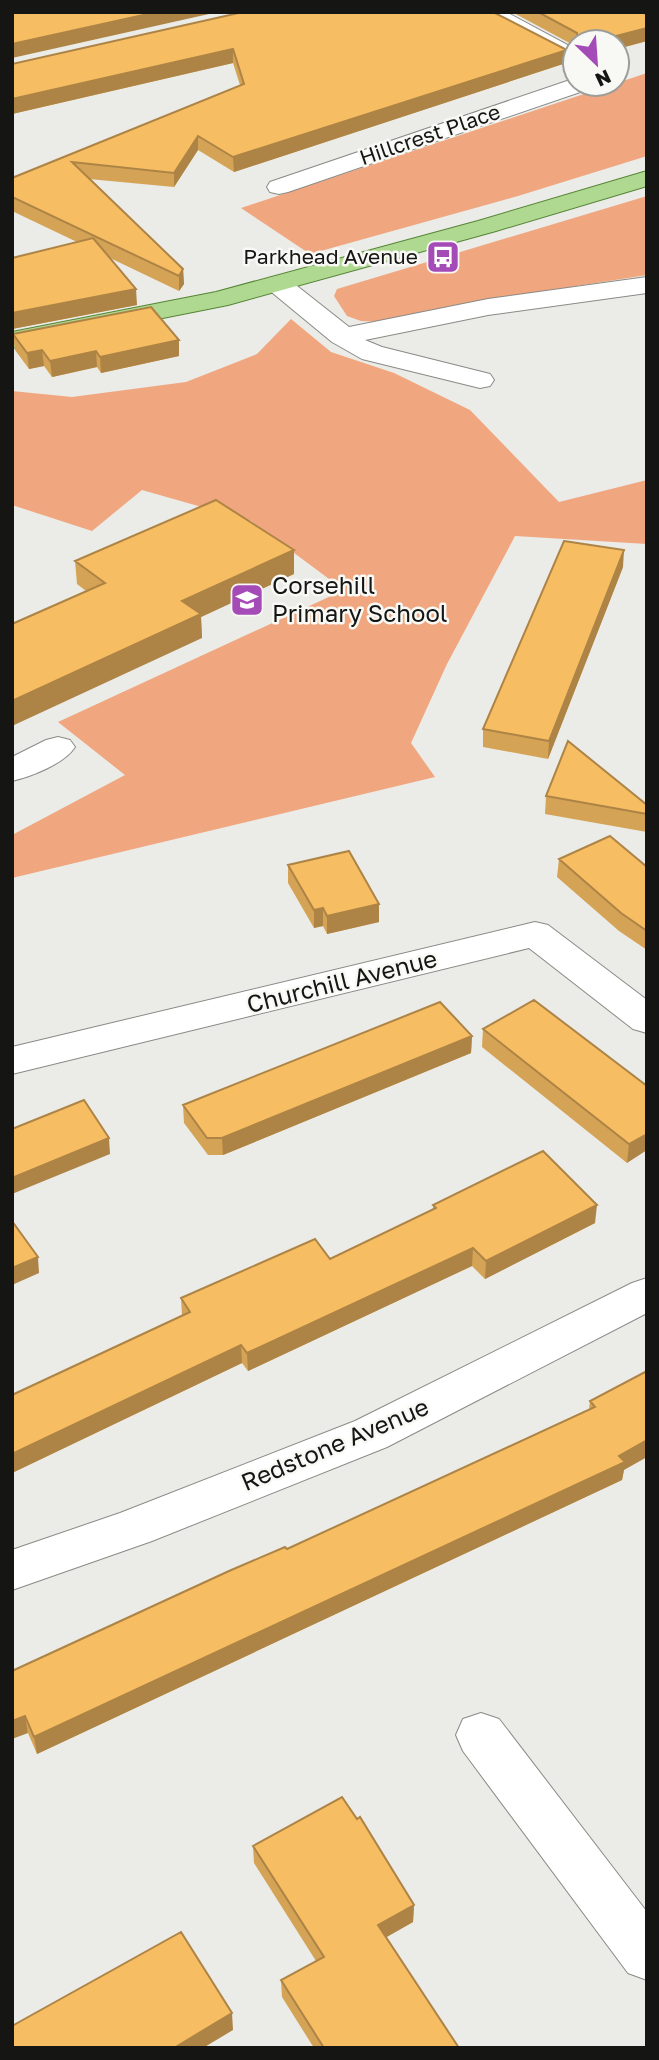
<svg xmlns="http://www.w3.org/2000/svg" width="659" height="2060" font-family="'Golos Text',sans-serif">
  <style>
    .green { fill: #f0a67f }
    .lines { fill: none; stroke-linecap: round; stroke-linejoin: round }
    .minor-casing { stroke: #8a8a86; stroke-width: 2 }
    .major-casing { stroke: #568436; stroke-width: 2 }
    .minor { fill: #fff; fill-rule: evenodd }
    .major { fill: #afd991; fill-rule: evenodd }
    .wall { fill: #d4a355 }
    .shaded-wall { fill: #ad8445 }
    .building { fill: #f7bd63; stroke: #ad8445; stroke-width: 2 }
    .labels { text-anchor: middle; stroke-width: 5; stroke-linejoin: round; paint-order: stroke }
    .far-street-label { font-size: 21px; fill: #151514; stroke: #f8f8f4 }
    .far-poi-label { font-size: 21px; fill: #151514; stroke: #f8f8f4; text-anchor: end }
    .poi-label { font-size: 24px; fill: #151514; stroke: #f8f8f4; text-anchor: start }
    .street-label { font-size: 24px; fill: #151514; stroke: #f8f8f4 }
  </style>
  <rect width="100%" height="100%" fill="#ebebe7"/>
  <!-- green -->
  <path class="green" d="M647,73V156L518,196L310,254L241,208Z
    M647,196V275L494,299L385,322L361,321L347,316L334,296L337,289Z
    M291,319L331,352L394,373L470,410L559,502L647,480V544L515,536L447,664L411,743L435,777L12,878V835L125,775L58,722L344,590L251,521L142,490L92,531L12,505V391L72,397L186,382L257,354Z"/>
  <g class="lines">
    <defs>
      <path id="minor" d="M478,12H506L575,49V65L481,17Z
        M573,79H575V84H593L589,89L288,192L279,194L270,192L267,187L270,182Z
        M278,276L287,278L349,327L488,299L647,277V293L488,315L365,340L382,347L490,374L494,380L490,386L480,388L362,359L332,342L269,290L265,284L269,278Z
        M58,737L70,740L75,747C64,764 32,776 12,781V757L46,740Z
        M535,922L548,925L647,1000V1033L633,1029L529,948L12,1074V1047Z
        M647,1278V1313L387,1447L152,1541L12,1590V1550L120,1513L355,1421L632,1283Z
        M481,1713L499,1719L647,1912V1980L628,1973L463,1751L456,1735L463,1719Z"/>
      <path id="major" d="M647,171V186L496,231L228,305L12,348V332L216,292L478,221Z"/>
    </defs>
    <!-- minor casing -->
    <use href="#minor" class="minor-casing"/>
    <!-- major casing -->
    <use href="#major" class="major-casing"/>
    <!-- minor -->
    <use href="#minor" class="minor"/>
    <!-- major -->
    <use href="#major" class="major"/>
  </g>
  <!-- wall -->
  <path class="wall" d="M243,12L566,63L234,172L198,150L174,187L89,179L183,269L184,284L179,291L110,258L137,305L12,329V258L77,242L12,211V178L240,85L233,63L12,114V64Z
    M512,12H642L647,41L617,49V42H575V46Z
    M13,334L179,340V356L101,373L97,367L52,377L44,366L29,369L15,350Z
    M75,561L294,574L201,617L202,638L86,591L77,584Z
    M623,567L548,759L483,747V729Z
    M546,796L647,805V832L545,814Z
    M559,859L647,867V950L619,931L557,877Z
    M288,865L379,922L327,934L323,926L314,928L288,883Z
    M483,1029L647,1086L627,1163L482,1047Z
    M472,1036L471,1053L223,1155H208L184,1123L183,1105Z
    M433,1205L595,1223L485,1279L472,1266L248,1371L242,1363L12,1473V1395L182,1316L181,1298L330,1259L433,1210Z
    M647,1371L624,1470L622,1480L37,1754L28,1733L12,1671L287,1549L589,1409L590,1401Z
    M253,1846L414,1905L413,1922L386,1937L459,2048H314L282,1997L281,1980L316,1961L254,1863Z"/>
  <!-- shaded-wall -->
  <path class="shaded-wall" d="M157,12H218L12,58V44Z
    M647,28V41L617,49V42H593Z
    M233,49V63L12,114V99Z
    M567,50L566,63L234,172L233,157Z
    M198,136V150L174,187V173Z
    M183,269L184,284L179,291V276Z
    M136,289L137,305L12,329V313Z
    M179,340V356L101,373L100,357Z
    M42,350L44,366L29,369L27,353Z
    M96,351L97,367L52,377L50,361Z
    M294,550V574L201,617L202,638L12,726V701L182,601Z
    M624,550L623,567L548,759L549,741Z
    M379,904V922L327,934V916Z
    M323,908V926L314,928V910Z
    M472,1036L471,1053L223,1155L222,1138Z
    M647,1134V1150L627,1163L629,1144Z
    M109,1138L110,1154L12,1194V1178Z
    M597,1205L595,1223L485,1279L486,1261Z
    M473,1248L472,1266L248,1371L247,1353Z
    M38,1257L39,1273L12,1285V1268Z
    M241,1345L242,1363L12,1473V1454Z
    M647,1440V1457L624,1470L622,1480L37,1754L34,1737L619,1456Z
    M25,1716L28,1733L12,1739V1721Z
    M414,1905L413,1922L378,1942V1925Z
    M232,2013L233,2030L203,2048H174Z"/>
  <!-- building -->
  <path class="building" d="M12,12H157L12,44Z
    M243,12H493L567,50L233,157L198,136L174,173L72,162L183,269L179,276L12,197L13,185L12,178L244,84L233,49L12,99V64Z
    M538,12H642L647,15V28L593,42H578L577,33Z
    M93,238L136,289L12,313V258Z
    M151,307L179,340L100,357L96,351L50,361L42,350L27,353L13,334Z
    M216,500L294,550L182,601L201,614L12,701V624L105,583L75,561Z
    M564,541L624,550L549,741L483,729Z
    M568,741L647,805V814L546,796Z
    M610,836L647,867V931L621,913L559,859Z
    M349,851L379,904L327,916L323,908L314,910L288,865Z
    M534,1000L647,1086V1134L629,1144L483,1029Z
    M440,1002L472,1036L222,1138H207L183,1105Z
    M84,1100L109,1138L12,1178V1129Z
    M543,1151L597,1205L486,1261L473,1248L247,1353L241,1345L12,1454V1395L190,1312L181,1298L315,1239L330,1259L436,1208L433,1205Z
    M12,1221L38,1257L12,1268Z
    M647,1371V1440L619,1456L625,1462L34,1737L25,1716L12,1721V1671L229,1571L285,1547L287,1549L595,1407L590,1401Z
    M342,1797L357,1819L360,1817L414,1905L378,1925L459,2048H324L281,1980L324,1957L253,1846Z
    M181,1932L232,2013L174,2048H12V2026Z"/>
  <!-- icons -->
  <defs>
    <symbol id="bus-square" viewBox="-11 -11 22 22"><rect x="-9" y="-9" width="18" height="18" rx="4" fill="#a54bb7" stroke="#f8f8f4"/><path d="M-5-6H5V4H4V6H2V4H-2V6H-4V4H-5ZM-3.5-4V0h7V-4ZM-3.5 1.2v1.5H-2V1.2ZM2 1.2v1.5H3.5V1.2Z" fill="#fff"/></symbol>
    <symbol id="school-square" viewBox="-11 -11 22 22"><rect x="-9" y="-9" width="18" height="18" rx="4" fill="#a54bb7" stroke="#f8f8f4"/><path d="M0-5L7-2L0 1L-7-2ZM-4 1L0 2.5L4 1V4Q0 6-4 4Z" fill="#fff"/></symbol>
  </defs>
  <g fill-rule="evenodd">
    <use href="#bus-square" x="424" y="238" width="38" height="38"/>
    <use href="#school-square" x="228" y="581" width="38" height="38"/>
  </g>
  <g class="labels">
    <!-- far-street labels -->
    <g class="far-street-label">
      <text transform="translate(430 135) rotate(-19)" y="7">Hillcrest Place</text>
    </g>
    <!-- far-poi labels -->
    <g class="far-poi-label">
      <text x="418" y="264">Parkhead Avenue</text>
    </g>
    <!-- poi labels -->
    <g class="poi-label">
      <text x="272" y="594">Corsehill<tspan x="272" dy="28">Primary School</tspan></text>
    </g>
    <!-- street labels -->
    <g class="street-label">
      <text transform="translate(342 982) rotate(-14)" y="8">Churchill Avenue</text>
      <text transform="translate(335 1445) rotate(-23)" y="8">Redstone Avenue</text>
    </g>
  </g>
  <!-- border -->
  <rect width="659" height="2060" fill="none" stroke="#151514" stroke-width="28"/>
  <!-- north arrow -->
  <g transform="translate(596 63) rotate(155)"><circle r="33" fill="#f8f8f4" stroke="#9d9d9a" stroke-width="2"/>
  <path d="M0-5L12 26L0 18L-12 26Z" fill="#a54bb7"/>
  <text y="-10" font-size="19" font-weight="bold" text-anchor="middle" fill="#151514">N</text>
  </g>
</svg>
